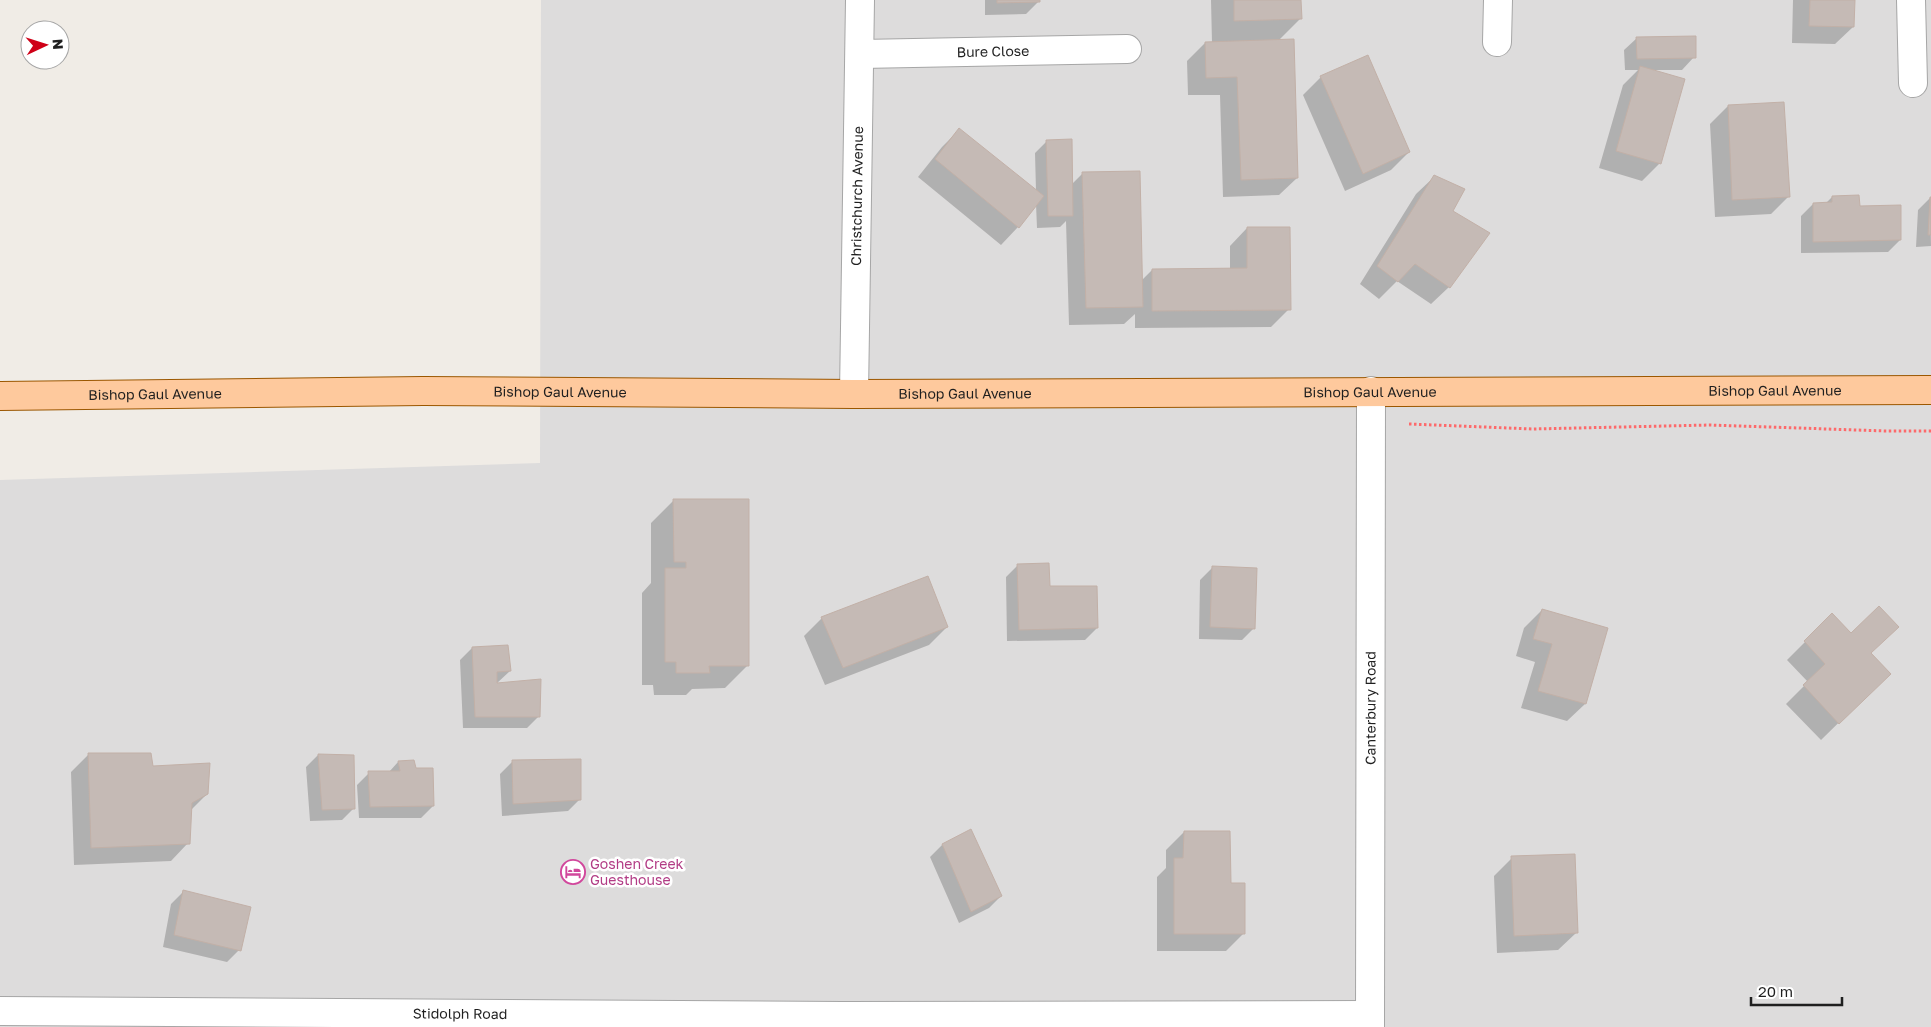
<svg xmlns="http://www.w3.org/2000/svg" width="1931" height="1027" font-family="'Golos Text',sans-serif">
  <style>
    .residential { fill: #dddcdc }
    .shadow { fill: #0003 }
    .building { fill: #c5bab5; stroke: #c2b0a7 }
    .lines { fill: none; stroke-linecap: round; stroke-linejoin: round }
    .minor-casing { stroke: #a6a6a6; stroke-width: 30 }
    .major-casing { stroke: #9b5700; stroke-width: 30 }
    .path { stroke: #fd6a6b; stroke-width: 3; stroke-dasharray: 2.5 2.5; stroke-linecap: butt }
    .minor { stroke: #fff; stroke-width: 28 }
    .major { stroke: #fec99d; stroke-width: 28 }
    .labels { text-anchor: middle; stroke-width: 5; stroke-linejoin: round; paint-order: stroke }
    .street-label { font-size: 14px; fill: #1f1f1f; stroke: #fff }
    .hotel-label { font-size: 14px; fill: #b23c85; stroke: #fff; text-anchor: start }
  </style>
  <rect width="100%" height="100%" fill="#f0ece6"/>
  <!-- residential -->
  <path class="residential" d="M541,0H1931V1027H0V480L540,463Z"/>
  <!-- shadow -->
  <path class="shadow" d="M985,0H1038V2L1026,14L985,15Z
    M1211,0H1300V19L1278,41L1297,178L1279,195L1223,197L1220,95H1188L1187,61L1205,43H1212Z
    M1793,0H1854L1853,27L1835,44L1792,43Z
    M1637,38L1694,57L1682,70H1653L1660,163L1642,181L1599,168L1623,85L1638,70H1625L1624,50Z
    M1321,77L1409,152L1391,170L1345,191L1303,95Z
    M1728,106L1788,197L1771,214L1715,217L1710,124Z
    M959,130L1036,191L1035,153L1047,141L1071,185L1082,174L1141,281L1152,270L1230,269V246L1247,228L1289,309L1271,327L1135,328V314L1124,324L1069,325L1066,221L1060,227L1037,228L1036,204L1018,227L1001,245L918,177L942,147Z
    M1434,177L1451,211L1449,287L1431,304L1397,281L1379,299L1360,284L1416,194Z
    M1832,197L1859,207L1900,240L1888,252L1801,253V216L1813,204H1825Z
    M1930,198L1931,246L1916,247L1918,210Z
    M674,500L748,665L725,688L692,689L686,695H654L653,685H642V593L651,583V523Z
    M1018,565L1049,588L1097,628L1085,640L1007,641L1006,577Z
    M1212,568L1254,628L1242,640L1199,639L1200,580Z
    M1542,610L1585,704L1567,721L1521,708L1535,662L1516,656L1524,628Z
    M1832,615L1870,654L1871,691L1821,740L1786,704L1808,682L1787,660Z
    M822,618L947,627L929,645L825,685L804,636Z
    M472,648L510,671L496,684L539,716L527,728H463L460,660Z
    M88,755L152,767L207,794L190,811L188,843L171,861L74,865L71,772Z
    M318,755L354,808L342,820L310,821L306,767Z
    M580,761V799L568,811L502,816L500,774L512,762Z
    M398,762L433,806L421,818H359L357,785L369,773L389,772Z
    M1184,832L1229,884L1244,933L1226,951H1157V877L1166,868V850Z
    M942,845L1001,896L989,908L959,923L930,857Z
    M1512,858L1576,933L1558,950L1497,953L1494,876Z
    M183,892L239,950L227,962L163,947L171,904Z"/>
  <!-- building -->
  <path class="building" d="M997,0H1040V2L997,3Z
    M1234,0H1301L1302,19L1234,21Z
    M1810,0H1855L1854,27L1809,26Z
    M1696,36V58L1637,59L1636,37Z
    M1294,39L1298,178L1241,180L1237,77L1206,78L1205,42Z
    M1368,55L1410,152L1363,174L1320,76Z
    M1640,66L1685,79L1661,164L1616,151Z
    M1784,102L1790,197L1732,200L1728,105Z
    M959,128L1044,196L1019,228L935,159Z
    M1072,139L1073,216H1048L1046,140Z
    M1140,171L1143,307L1086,308L1082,172Z
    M1434,175L1465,189L1453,211L1490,233L1450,288L1415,264L1398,282L1377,266Z
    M1859,195L1860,206L1901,205V240L1813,242V203L1832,202V196Z
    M1930,197H1931V235H1928Z
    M1247,227H1290L1291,310L1152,311V269L1247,268Z
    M673,499H749V666H709L710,673H676V662H665V568H686V562H674Z
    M1049,563L1050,586H1097L1098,628L1019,630L1017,564Z
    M1212,566L1257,568L1255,629L1210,627Z
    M928,576L948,627L843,668L821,617Z
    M1879,606L1899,627L1871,653L1891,674L1839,724L1803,685L1825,664L1804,641L1832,613L1851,633Z
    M1542,609L1608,628L1586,704L1538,691L1552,644L1533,639Z
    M508,645L511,671L497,672V683L541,679L540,717H475L472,647Z
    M88,753H151L153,766L210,763L208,794L192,803L190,844L91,848Z
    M318,754L354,755L355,809L322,810Z
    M581,759V800L513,804L512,760Z
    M414,760L416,768H433L434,806L370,807L368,771H400L398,761Z
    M971,829L1002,896L971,912L942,844Z
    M1184,831H1230L1231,883H1245V934H1174V858H1183Z
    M1575,854L1578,933L1514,936L1511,856Z
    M183,890L251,907L241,951L174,935Z"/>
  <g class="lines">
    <defs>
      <g id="minor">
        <path d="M1911,0L1913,83"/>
        <path d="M1497,42L1498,0"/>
        <path id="s1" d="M861,54L1127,49"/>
        <path id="s2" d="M854,394L860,0"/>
        <path id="s3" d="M0,1011L842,1016L1370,1015"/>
        <path id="s4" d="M1370,1027L1371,391"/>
      </g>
      <g id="major">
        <path id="s5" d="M0,396L423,391L854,394L1931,390"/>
      </g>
    </defs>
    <!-- minor casing -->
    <use href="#minor" class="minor-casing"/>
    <!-- major casing -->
    <use href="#major" class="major-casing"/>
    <!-- path -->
    <path class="path" d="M1409,424L1533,429L1710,425L1886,431H1931"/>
    <!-- minor -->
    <use href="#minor" class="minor"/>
    <!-- major -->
    <use href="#major" class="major"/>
  </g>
  <!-- icons -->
  <defs>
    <symbol id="hotel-ring" viewBox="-11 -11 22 22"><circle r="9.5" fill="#fff" stroke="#d1479c" stroke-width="1.5"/><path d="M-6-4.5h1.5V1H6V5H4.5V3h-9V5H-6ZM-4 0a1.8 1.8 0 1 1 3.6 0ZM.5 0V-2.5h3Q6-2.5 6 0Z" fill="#d1479c"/></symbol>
  </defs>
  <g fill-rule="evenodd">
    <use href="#hotel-ring" x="559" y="858" width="28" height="28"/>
  </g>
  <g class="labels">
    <!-- street labels -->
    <g class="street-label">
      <text dy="5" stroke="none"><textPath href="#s1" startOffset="132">Bure Close</textPath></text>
      <text dy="5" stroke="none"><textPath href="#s2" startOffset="198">Christchurch Avenue</textPath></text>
      <text dy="5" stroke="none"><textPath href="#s5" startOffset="1775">Bishop Gaul Avenue</textPath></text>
      <text dy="5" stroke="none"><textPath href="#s5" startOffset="1370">Bishop Gaul Avenue</textPath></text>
      <text dy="5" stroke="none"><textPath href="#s5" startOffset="560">Bishop Gaul Avenue</textPath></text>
      <text dy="5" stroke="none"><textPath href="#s5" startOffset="965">Bishop Gaul Avenue</textPath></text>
      <text dy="5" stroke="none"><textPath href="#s5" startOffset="155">Bishop Gaul Avenue</textPath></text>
      <text dy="5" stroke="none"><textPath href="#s4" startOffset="319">Canterbury Road</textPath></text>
      <text dy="5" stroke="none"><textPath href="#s3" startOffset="460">Stidolph Road</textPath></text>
    </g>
    <!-- hotel labels -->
    <g class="hotel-label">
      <text x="590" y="869">Goshen Creek<tspan x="590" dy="16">Guesthouse</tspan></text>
    </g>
  </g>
  <!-- north arrow -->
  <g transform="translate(45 45) rotate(86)"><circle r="24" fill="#ffffff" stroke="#a5a5a5"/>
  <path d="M0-4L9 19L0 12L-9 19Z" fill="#cf0017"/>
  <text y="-8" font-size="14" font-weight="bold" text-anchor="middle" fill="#1f1f1f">N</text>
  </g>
  <!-- scale -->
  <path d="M1751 997v8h91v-8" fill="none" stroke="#1f1f1f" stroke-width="2.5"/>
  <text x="1758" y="997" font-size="15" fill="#1f1f1f" stroke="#ffffff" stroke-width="4" paint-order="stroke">20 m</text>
</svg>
